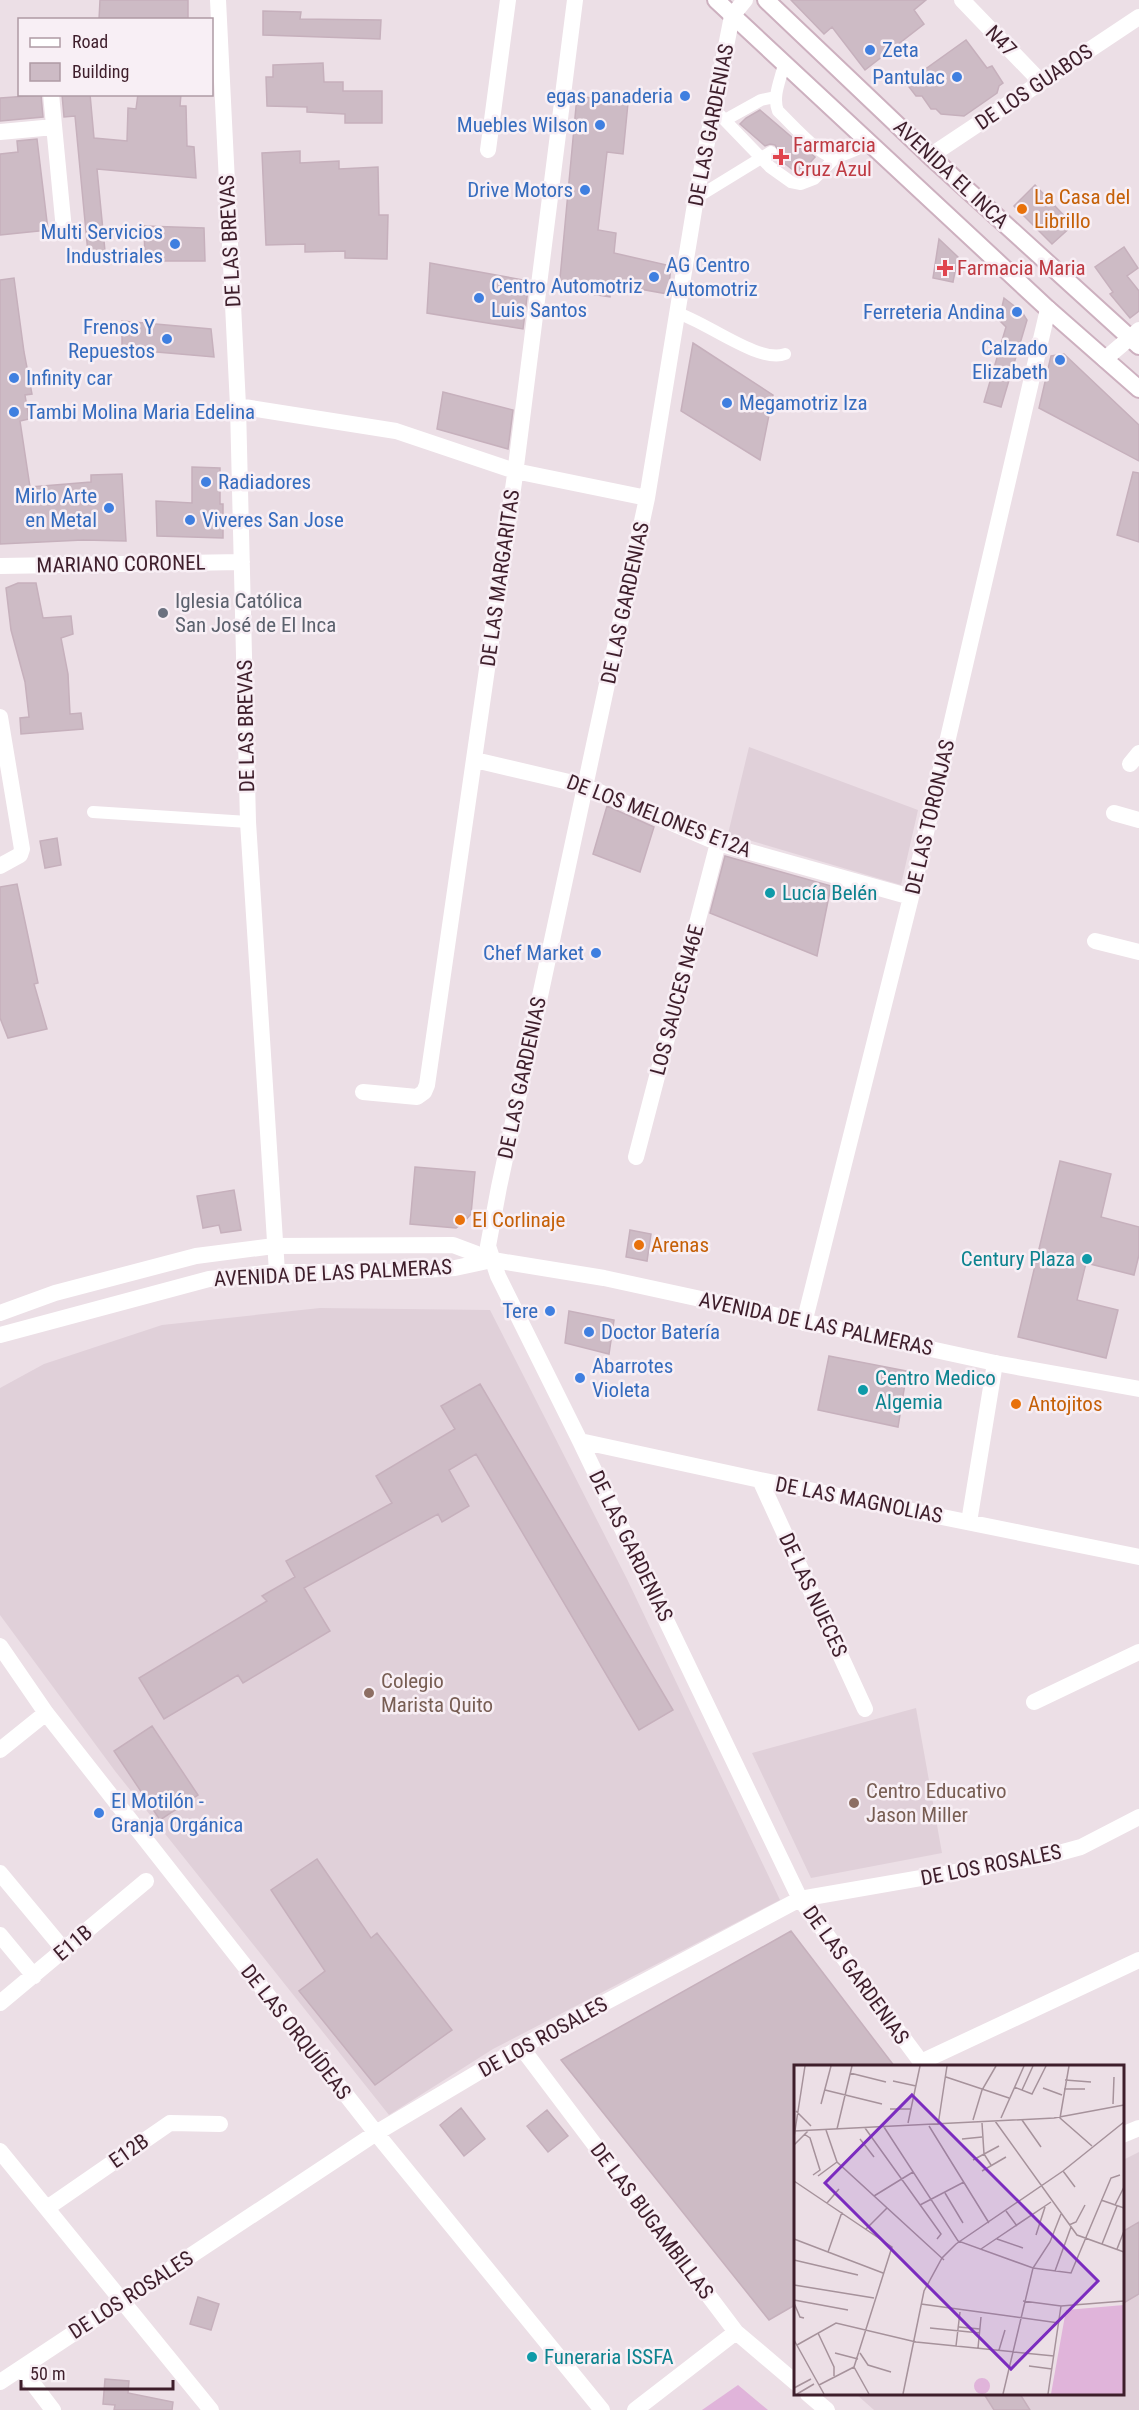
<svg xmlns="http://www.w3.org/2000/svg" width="1139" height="2410" font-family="'Roboto Condensed',sans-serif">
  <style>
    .built { fill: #e0d0d9 }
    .green { fill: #e0b4da }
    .building { fill: #cdbbc5; stroke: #c6b0bc; stroke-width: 1.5 }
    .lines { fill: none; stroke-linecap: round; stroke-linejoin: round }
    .secondary-casing { stroke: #cdb0bf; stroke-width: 20 }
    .service { stroke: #fff; stroke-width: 12 }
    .minor { stroke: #fff; stroke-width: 16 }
    .tertiary { stroke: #fff; stroke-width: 16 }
    .secondary { stroke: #fff; stroke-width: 16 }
    .shop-dot { fill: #3f7fe0; stroke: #f8eff5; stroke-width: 2 }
    .health-dot { fill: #e0444e; stroke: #f8eff5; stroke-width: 2 }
    .food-dot { fill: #e8710a; stroke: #f8eff5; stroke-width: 2 }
    .worship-dot { fill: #6b7280; stroke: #f8eff5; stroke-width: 2 }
    .culture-dot { fill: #0f9aa8; stroke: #f8eff5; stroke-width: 2 }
    .education-dot { fill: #8d6e63; stroke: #f8eff5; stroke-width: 2 }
    .labels { text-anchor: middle; stroke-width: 5; stroke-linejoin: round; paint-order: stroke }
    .street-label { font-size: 21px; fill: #3e1e2b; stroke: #f8eff5 }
    .shop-label { font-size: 21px; fill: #366cbe; stroke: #f8eff5; text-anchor: start }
    .health-label { font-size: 21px; fill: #be3a42; stroke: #f8eff5; text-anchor: start }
    .food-label { font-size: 21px; fill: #c56008; stroke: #f8eff5; text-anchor: start }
    .worship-label { font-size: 21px; fill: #5b616d; stroke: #f8eff5; text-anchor: start }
    .culture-label { font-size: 21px; fill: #0d838f; stroke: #f8eff5; text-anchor: start }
    .education-label { font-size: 21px; fill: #785e54; stroke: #f8eff5; text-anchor: start }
    .inset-road { fill: none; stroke: #a6929b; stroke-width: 1.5 }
    .view { fill: #7b2cbf; fill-opacity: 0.15; stroke: #7b2cbf; stroke-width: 3 }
    .inset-edge { fill: none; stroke: #3e1e2b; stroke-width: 3 }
  </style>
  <rect width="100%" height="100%" fill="#ecdfe6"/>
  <!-- built -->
  <path class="built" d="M749,747L918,810L901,885L728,834Z
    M320,1308L490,1310L627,1579L780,1900L493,2049L389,2115L115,1771L0,1615V1388L44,1364L162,1325Z
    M916,1708L942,1853L811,1878L752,1753Z
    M1139,2152V2410H874L856,2394H1122L1123,2160Z"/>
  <!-- green -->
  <path class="green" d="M738,2385L768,2410H702Z"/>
  <!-- building -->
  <path class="building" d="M100,0H188V20H99Z
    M791,0H926L914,10L924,24L865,70L832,27L824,34Z
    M263,11L301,12L300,19L381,20L380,39L263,35Z
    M966,40L987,68L992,66L1003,83L999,86L997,93L964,116L941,114L936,109H931L922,96H916L906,83Z
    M323,63L324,82H343V91H382V123H345V114L307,112V107L267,106L266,77H273V65Z
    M62,94H90L94,138L127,141L128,108L136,109L138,94H181L180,106H186L187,146L194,147L196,178L97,169L105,251L88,253L75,116L64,117Z
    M41,95L43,117L0,121V98Z
    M577,96L628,103L623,154L607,152L598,230L616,233L614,253L671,266L668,294L611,284L610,297L559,289Z
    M760,110L815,157L799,175L777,157L779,151L775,145L770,144L765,146L740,124L746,118Z
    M37,139L48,230L0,235V154L18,152L17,141Z
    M300,151V163L339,161V169L378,167L379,215H388L387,259L345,258V251L305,252V244L266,245L262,153Z
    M1035,185L1073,225L1052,244L1014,206Z
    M144,226L204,228L205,261H145Z
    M939,239L958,257L953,282L933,278Z
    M1124,247L1138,268L1127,276L1139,291V311L1130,318L1110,294L1113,292L1095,267Z
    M430,263L529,281L523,329L427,313Z
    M14,278L24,352L32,394L25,395L29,419L20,421L30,487L91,482V475L122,474L126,541L83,540L0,544V280Z
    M1004,298L1022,312L1027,320L1001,407L984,402L1006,327L999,320Z
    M122,321L211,329L214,357L122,349Z
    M693,343L773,395L760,460L681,411Z
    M1064,354L1139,425V461L1039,408L1051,356Z
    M443,392L513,410L508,449L437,429Z
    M192,467L220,468V504H223V538L157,536L156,501L192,503Z
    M1133,472L1139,473V542L1117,535Z
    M18,583H36L43,618L71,616L73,634L61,638L68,674L70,714L81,713L83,729L21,734L20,718L29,717L25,682L11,630L6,588Z
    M607,806L654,827L640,872L593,854Z
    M57,838L61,865L45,868L40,841Z
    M725,856L831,886L817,956L710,913Z
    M17,884L38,983L34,984L47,1029L8,1038L0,1018V887Z
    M1060,1161L1111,1174L1101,1217L1139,1227V1255L1134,1275L1086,1263L1077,1300L1118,1310L1106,1358L1018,1337Z
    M415,1167L475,1172L471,1214L463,1223L456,1228L410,1224Z
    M234,1190L241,1230L221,1233L219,1225L203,1228L197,1196Z
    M630,1230L651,1234L647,1261L626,1257Z
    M569,1311L614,1320L609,1354L565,1343Z
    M829,1356L907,1371L898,1427L818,1410Z
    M480,1384L673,1710L639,1730L476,1454L449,1470L469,1506L442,1522L438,1514L304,1588L330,1631L243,1683L238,1675L164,1719L139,1678L267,1601L262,1596L295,1577L286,1561L392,1503L376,1476L455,1429L441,1406Z
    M152,1726L198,1795L160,1820L114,1751Z
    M317,1859L371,1938L377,1933L452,2030L375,2085L299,1991L325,1971L271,1890Z
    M791,1931L895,2067H795V2305L769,2320L561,2060Z
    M461,2108L485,2139L464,2156L440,2125Z
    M547,2110L568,2136L548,2152L527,2126Z
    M1139,2222V2294L1122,2304V2232Z
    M198,2297L219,2304L211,2330L190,2324Z
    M105,2379L129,2381L128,2393L173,2402L172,2410H114L115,2405L103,2404Z
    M984,2394H1020L1030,2410H994Z"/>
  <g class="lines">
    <defs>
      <path id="secondary" d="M716,0L1048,309L1139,389
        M766,0L930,156L1139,346"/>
    </defs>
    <!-- secondary casing -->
    <use href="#secondary" class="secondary-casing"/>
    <!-- service -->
    <path class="service" d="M784,64C781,79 772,96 778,111C789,121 820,157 834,157C845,156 859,148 870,143
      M714,109L770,167L791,182L801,184L814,179L836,157
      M725,120L761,100L775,97
      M696,198L771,152
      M677,313C705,321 759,364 785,354
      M93,812L248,822"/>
    <!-- minor -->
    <path class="minor" d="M218,0L238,406L248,822L277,1272
      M745,0L732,16L696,198L647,498L499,1187L488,1246L498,1276L580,1441L800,1899L924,2066
      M962,0L1041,82
      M51,94L64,230
      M0,132L54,127
      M488,150L508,0
      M930,156L1139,17
      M1105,359L1139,330
      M238,406L396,431L515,471L647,498
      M0,566L242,562
      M0,717L22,849L20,855L0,866
      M475,760L586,786L718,843L911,897
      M1130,764L1139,753
      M1114,813L1139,820
      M1095,941L1139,952
      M363,1092L417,1097L424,1092L427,1085L514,482L575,0
      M636,1157L718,843
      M804,1323L911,897L1048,309
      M580,1441L760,1480L1139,1557
      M760,1480L865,1709
      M969,1522L995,1363
      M0,1646L46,1713L376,2133L602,2410
      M1034,1702L1139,1652
      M0,1750L46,1713
      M0,1873L64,1950
      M0,1935L34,1976
      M0,2003L146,1881
      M521,2047L736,2332L796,2383
      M921,2062L1139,1960
      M1122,2135L1139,2128
      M0,2151L211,2410
      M47,2208L170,2123L220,2124
      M21,2368L53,2410
      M0,2382L376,2133L521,2047L800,1899L1048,1856L1081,1847L1139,1817
      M808,2394L827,2410
      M635,2410L736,2332"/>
    <!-- tertiary -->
    <path class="tertiary" d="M0,1313L55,1293L196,1256L274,1246L453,1245L493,1260L604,1278L995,1363L1139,1389
      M0,1335L209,1279L277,1272H393L455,1268L492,1260"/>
    <!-- secondary -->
    <use href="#secondary" class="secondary"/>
  </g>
  <!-- markers -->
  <g class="shop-dot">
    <circle cx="870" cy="50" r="6"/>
    <circle cx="957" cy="77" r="6"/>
    <circle cx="685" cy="96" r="6"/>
    <circle cx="600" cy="125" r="6"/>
    <circle cx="585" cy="190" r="6"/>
    <circle cx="175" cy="244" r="6"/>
    <circle cx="654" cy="277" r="6"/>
    <circle cx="479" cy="298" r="6"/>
    <circle cx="1017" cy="312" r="6"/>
    <circle cx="167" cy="339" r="6"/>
    <circle cx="1060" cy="360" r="6"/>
    <circle cx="14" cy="378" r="6"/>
    <circle cx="727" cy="403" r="6"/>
    <circle cx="14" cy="412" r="6"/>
    <circle cx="206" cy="482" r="6"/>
    <circle cx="109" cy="508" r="6"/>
    <circle cx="190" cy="520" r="6"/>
    <circle cx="596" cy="953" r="6"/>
    <circle cx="550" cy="1311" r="6"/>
    <circle cx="589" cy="1332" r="6"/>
    <circle cx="580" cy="1378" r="6"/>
    <circle cx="99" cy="1813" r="6"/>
  </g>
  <g class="health-dot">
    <path d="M778 148h6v6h6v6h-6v6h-6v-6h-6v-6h6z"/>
    <path d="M942 259h6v6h6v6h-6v6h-6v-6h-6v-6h6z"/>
  </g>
  <g class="food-dot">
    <circle cx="1022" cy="209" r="6"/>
    <circle cx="460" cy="1220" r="6"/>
    <circle cx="639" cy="1245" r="6"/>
    <circle cx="1016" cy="1404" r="6"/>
  </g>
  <circle class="worship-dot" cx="163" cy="613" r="6"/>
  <g class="culture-dot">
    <circle cx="770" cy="893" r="6"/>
    <circle cx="1087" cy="1259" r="6"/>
    <circle cx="863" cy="1390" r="6"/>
    <circle cx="532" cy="2357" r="6"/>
  </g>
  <g class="education-dot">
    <circle cx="369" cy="1693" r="6"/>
    <circle cx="854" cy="1803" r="6"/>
  </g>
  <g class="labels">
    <!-- street labels -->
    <g class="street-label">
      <text transform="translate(1001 41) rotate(46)" y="7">N47</text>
      <text transform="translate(1034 87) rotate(-34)" y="7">DE LOS GUABOS</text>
      <text transform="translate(711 125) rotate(-79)" y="7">DE LAS GARDENIAS</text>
      <text transform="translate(951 174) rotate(43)" y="7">AVENIDA EL INCA</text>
      <text transform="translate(230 241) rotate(-93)" y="7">DE LAS BREVAS</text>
      <text transform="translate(121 564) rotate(-1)" y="7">MARIANO CORONEL</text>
      <text transform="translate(500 578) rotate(-82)" y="7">DE LAS MARGARITAS</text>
      <text transform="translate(625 603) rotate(-78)" y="7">DE LAS GARDENIAS</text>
      <text transform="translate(246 726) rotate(-91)" y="7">DE LAS BREVAS</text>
      <text transform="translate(659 816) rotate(21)" y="7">DE LOS MELONES E12A</text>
      <text transform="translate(930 817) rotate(-77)" y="7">DE LAS TORONJAS</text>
      <text transform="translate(677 1000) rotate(-75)" y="7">LOS SAUCES N46E</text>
      <text transform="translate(522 1078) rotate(-78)" y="7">DE LAS GARDENIAS</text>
      <text transform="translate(333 1273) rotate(-3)" y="7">AVENIDA DE LAS PALMERAS</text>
      <text transform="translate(816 1324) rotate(12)" y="7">AVENIDA DE LAS PALMERAS</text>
      <text transform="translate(859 1500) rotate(11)" y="7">DE LAS MAGNOLIAS</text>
      <text transform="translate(631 1546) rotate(64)" y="7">DE LAS GARDENIAS</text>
      <text transform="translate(813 1595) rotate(65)" y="7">DE LAS NUECES</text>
      <text transform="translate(991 1865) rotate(-11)" y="7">DE LOS ROSALES</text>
      <text transform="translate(73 1943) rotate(-40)" y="7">E11B</text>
      <text transform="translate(856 1975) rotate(54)" y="7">DE LAS GARDENIAS</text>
      <text transform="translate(296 2032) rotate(52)" y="7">DE LAS ORQUÍDEAS</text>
      <text transform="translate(543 2037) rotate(-29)" y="7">DE LOS ROSALES</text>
      <text transform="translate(129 2151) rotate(-35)" y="7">E12B</text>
      <text transform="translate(652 2221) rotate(53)" y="7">DE LAS BUGAMBILLAS</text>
      <text transform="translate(131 2295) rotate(-33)" y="7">DE LOS ROSALES</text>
    </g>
    <!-- shop labels -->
    <g class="shop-label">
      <text x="882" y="57">Zeta</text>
      <text x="945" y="84" text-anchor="end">Pantulac</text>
      <text x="673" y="103" text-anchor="end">egas panaderia</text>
      <text x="588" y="132" text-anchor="end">Muebles Wilson</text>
      <text x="573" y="197" text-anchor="end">Drive Motors</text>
      <text x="163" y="239" text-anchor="end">Multi Servicios<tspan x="163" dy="24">Industriales</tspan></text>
      <text x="666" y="272">AG Centro<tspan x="666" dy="24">Automotriz</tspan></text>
      <text x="491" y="293">Centro Automotriz<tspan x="491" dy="24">Luis Santos</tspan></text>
      <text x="1005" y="319" text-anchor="end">Ferreteria Andina</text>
      <text x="155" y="334" text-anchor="end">Frenos Y<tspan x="155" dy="24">Repuestos</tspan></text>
      <text x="1048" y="355" text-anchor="end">Calzado<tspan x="1048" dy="24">Elizabeth</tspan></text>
      <text x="26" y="385">Infinity car</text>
      <text x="739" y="410">Megamotriz Iza</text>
      <text x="26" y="419">Tambi Molina Maria Edelina</text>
      <text x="218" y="489">Radiadores</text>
      <text x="97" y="503" text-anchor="end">Mirlo Arte<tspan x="97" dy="24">en Metal</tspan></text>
      <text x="202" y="527">Viveres San Jose</text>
      <text x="584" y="960" text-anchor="end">Chef Market</text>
      <text x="538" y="1318" text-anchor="end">Tere</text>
      <text x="601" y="1339">Doctor Batería</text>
      <text x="592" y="1373">Abarrotes<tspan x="592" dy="24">Violeta</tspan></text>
      <text x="111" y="1808">El Motilón -<tspan x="111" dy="24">Granja Orgánica</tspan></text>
    </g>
    <!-- health labels -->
    <g class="health-label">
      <text x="793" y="152">Farmarcia<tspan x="793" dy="24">Cruz Azul</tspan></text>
      <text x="957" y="275">Farmacia Maria</text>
    </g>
    <!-- food labels -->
    <g class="food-label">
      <text x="1034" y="204">La Casa del<tspan x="1034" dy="24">Librillo</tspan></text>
      <text x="472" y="1227">El Corlinaje</text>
      <text x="651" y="1252">Arenas</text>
      <text x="1028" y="1411">Antojitos</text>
    </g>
    <!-- worship labels -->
    <g class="worship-label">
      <text x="175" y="608">Iglesia Católica<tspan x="175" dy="24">San José de El Inca</tspan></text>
    </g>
    <!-- culture labels -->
    <g class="culture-label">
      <text x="782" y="900">Lucía Belén</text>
      <text x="1075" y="1266" text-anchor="end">Century Plaza</text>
      <text x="875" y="1385">Centro Medico<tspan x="875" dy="24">Algemia</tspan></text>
      <text x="544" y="2364">Funeraria ISSFA</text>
    </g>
    <!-- education labels -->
    <g class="education-label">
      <text x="381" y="1688">Colegio<tspan x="381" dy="24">Marista Quito</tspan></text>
      <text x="866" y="1798">Centro Educativo<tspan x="866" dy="24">Jason Miller</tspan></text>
    </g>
  </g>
  <!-- overview -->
  <g transform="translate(794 2065)">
    <rect width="330" height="330" fill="#ecdfe6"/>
    <path d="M330,240V329H257L272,245ZM180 321a8 8 0 1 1 16 0a8 8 0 1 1-16 0Z" fill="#e0b4da"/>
    <path class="inset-road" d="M275,1L266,53L298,81M56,8L92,17M152,12L215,33M271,15L297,17M99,16L122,21M220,22L238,29L252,1M249,23L268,30M270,24H291M31,25L88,39M228,25L239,1M27,39L37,1M319,39L320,12M96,44H117M2,46L17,61M207,53L230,1M179,55L188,25L202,1M228,55L247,82M201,56L283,170L330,187M114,58L126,1M188,58L190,89L197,100M88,59L164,176L239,203L277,208L317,113L326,110M144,60L153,1M135,61L195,158M71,63L147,169L143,174M43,64L58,1M32,65L43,97L150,195M0,66L260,53L330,40M10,69L16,73L26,105L19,110M0,72L11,1M66,74L80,92M168,74L188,72M0,80L14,66M179,95L205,81M188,106L212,92M269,106L281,122M24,111L43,97M0,116L98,182L60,302M151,128L169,158M80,131L119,107M307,135L330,143M33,138L45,124M126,140L170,117M321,140L330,122M212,146L223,161M275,160L282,157L291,140M72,164L93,143M242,170L251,142M0,174L89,208M203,174L229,183M308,179L323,141M187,184L257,137M323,184L330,166M34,187L48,147M0,195L64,210M261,206L277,162M0,220L80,233M0,235L54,245M229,236L267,241L330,236M0,238L6,252L10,253M127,239L265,258M165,262L186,264M136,263L186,268M24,268L40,302V311M0,275L30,329M3,280L42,258L122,277L260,291M162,281L166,247M184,283L187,252M205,285L211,265M41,288L64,294M66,288L74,300L97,307M235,301L258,304M60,302L75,329M25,320L60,302M0,323L17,314M3,329L20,319M109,329L130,226L148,193L162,179L269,106L330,57M209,329L239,203L256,177L267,149M254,329L267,241"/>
    <path class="view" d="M118,30L304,216L217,304L31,118Z"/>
    <rect width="330" height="330" class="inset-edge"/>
  </g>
  <!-- legend -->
  <rect x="18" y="18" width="195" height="78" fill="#f8eff5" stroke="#ae9ba4" stroke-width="1.5"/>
  <rect x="30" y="38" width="30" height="9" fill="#ffffff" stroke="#ae9ba4" stroke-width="1.5"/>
  <text x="72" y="48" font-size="18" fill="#3e1e2b">Road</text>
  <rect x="30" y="63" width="30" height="18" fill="#cdbbc5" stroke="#ae9ba4" stroke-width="1.5"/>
  <text x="72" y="78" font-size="18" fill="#3e1e2b">Building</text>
  <!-- scale -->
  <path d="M21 2380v9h152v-9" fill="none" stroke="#3e1e2b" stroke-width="3"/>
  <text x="30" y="2380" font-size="18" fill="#3e1e2b" stroke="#f8eff5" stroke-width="4.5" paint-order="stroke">50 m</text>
</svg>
